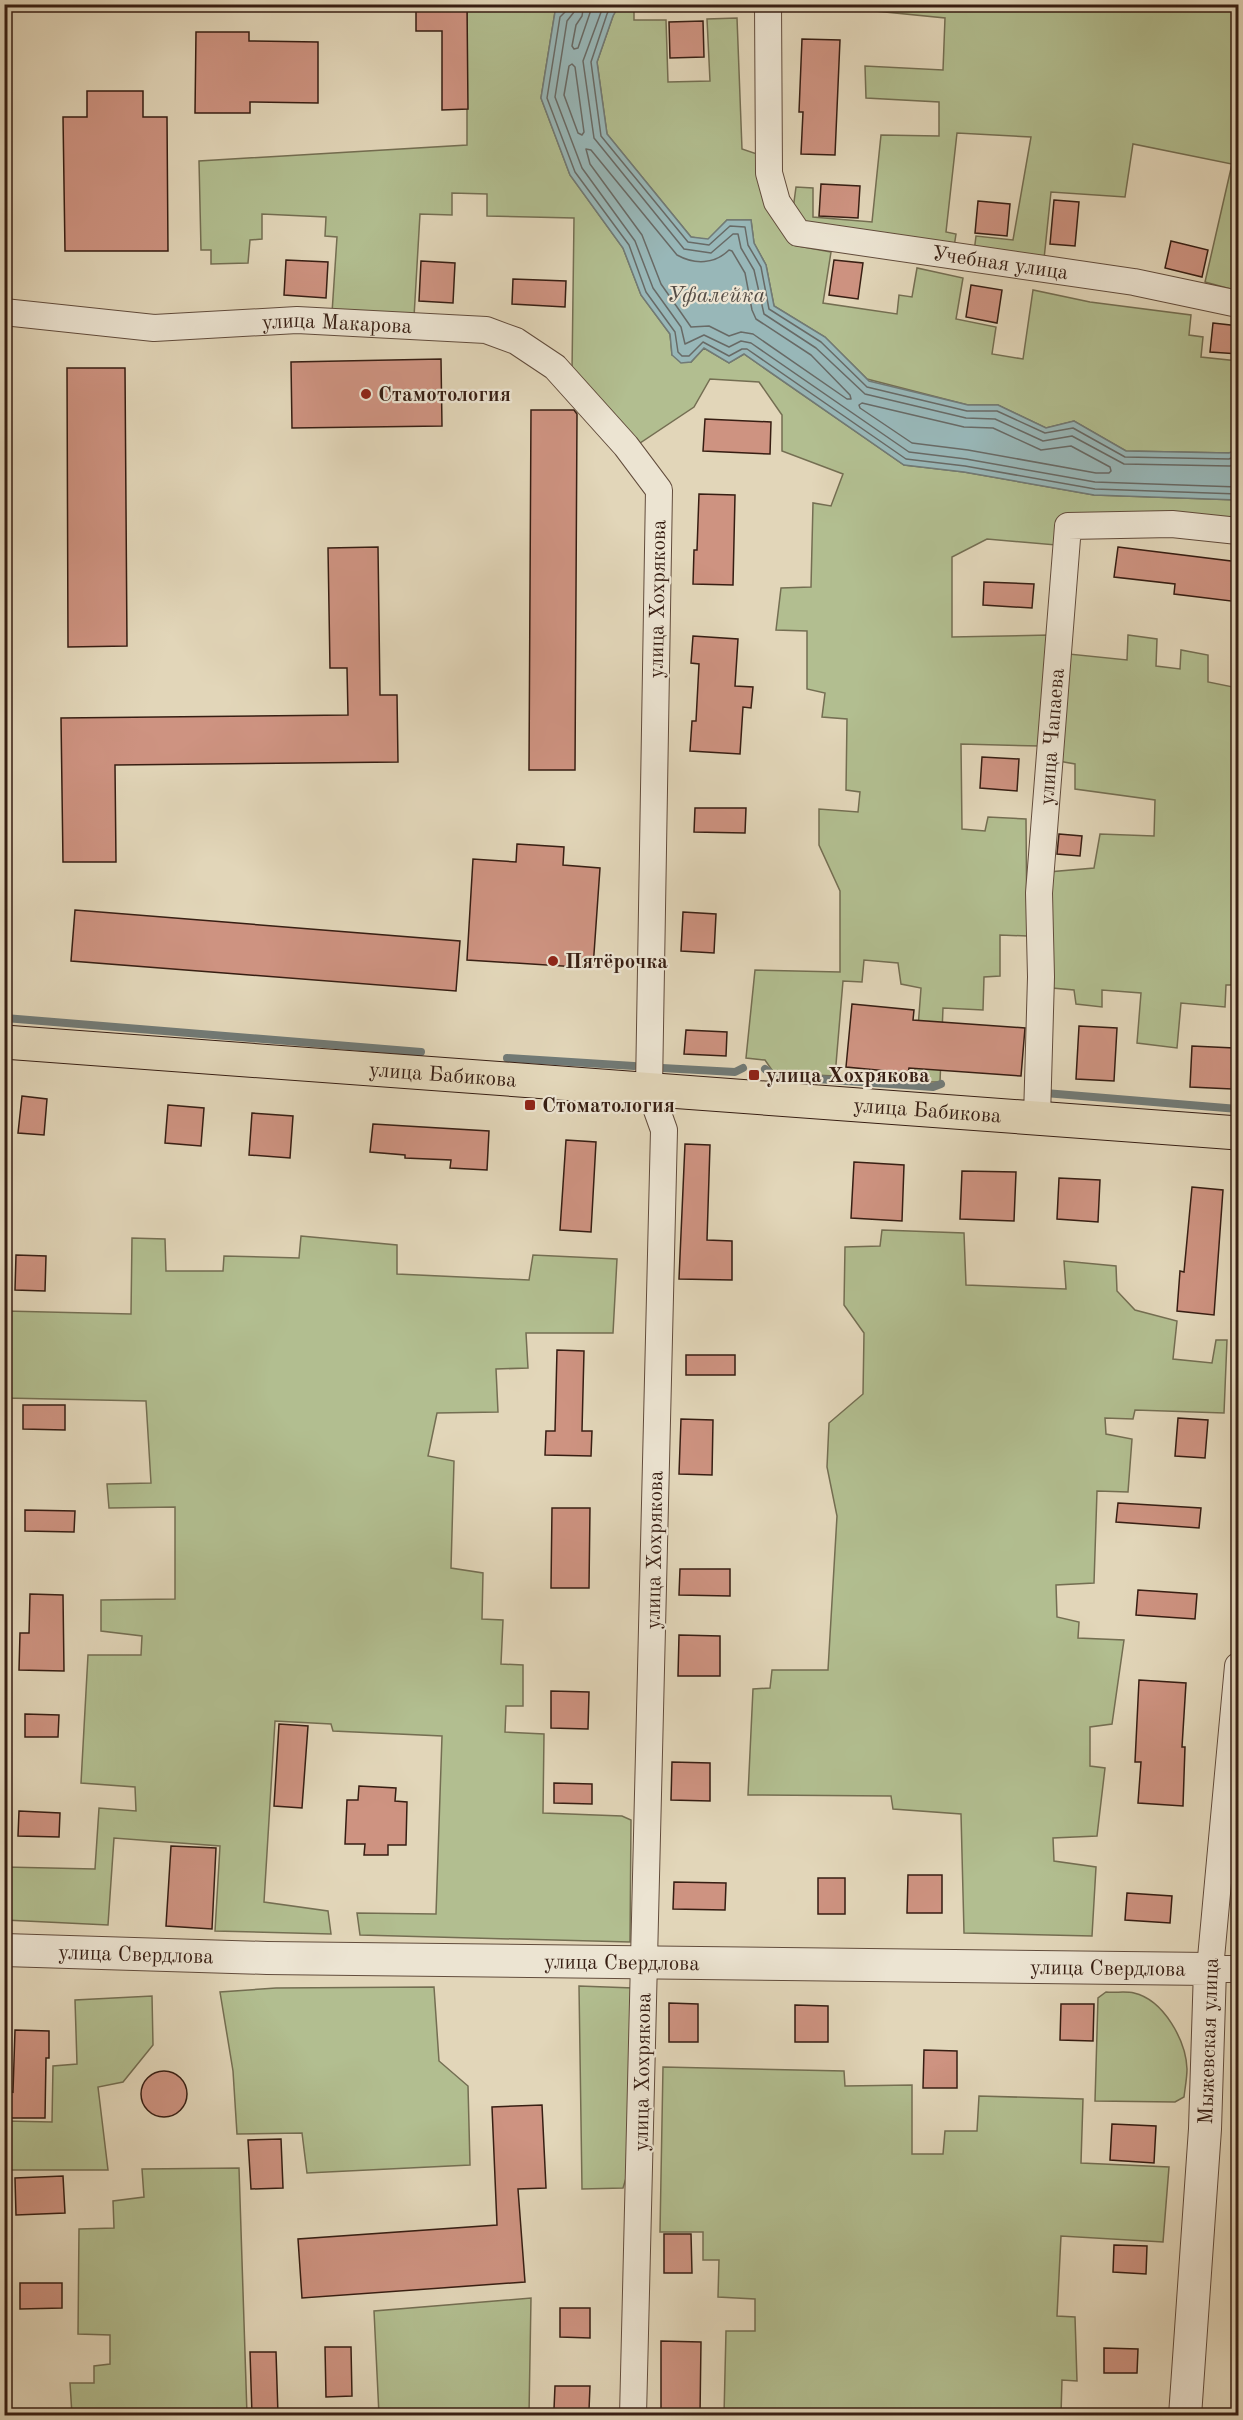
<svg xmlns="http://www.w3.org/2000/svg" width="1243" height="2420" font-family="'Old Standard TT',serif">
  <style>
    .green { fill: #b2be90; stroke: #746e52; stroke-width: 1.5 }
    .water { fill: #98b7b8; stroke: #717a76; stroke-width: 1.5 }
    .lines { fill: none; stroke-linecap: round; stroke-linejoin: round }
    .shore { stroke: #686a66; stroke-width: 1.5 }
    .stream { stroke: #717a76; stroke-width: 8 }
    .building { fill: #ce9381; stroke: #371e13; stroke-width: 1.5 }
    .minor-casing { stroke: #624c3c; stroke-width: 28 }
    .tertiary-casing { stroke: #624c3c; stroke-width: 34 }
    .primary-casing { stroke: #371e13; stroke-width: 35 }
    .minor { stroke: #ece4d2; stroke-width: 26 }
    .tertiary { stroke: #ece4d2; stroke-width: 32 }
    .primary { stroke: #e2d6b9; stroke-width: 33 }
    .poi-dot { fill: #8f2418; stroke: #ece4d2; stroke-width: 2 }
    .labels { text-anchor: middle; stroke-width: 4.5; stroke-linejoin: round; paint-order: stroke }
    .street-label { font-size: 21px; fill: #371e13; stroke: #ece4d2 }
    .poi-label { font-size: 21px; font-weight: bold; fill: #371e13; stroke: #ece4d2; text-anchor: start }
    .water-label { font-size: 22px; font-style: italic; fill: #544c45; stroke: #ece4d2 }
  </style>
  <rect width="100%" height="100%" fill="#e2d6b9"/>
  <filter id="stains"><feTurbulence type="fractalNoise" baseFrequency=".00333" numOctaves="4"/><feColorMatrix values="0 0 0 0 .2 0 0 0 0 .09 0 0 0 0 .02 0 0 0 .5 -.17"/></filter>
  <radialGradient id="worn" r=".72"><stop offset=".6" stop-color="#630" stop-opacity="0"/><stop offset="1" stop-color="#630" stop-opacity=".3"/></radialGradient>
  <!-- green -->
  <path class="green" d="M467,5H564L555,12L541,98L570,175L623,248L641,295L670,334L672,355L691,362L704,348L729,363L744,354L904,465L964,472L1094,495L1238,500V521L1175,514L1059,517L1056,545L987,539L952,557V637L1050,635L1040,746L961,744L962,829L985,831L988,817L1026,819L1027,936L1000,935V976L984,977L983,1010L943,1008L940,1082H914L921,988L901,984L898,963L864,960L862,982L843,981L835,1076L774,1073L765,1060L746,1058L755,970L840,972V891L819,845V809L858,812L860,792L846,790L847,719L822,717L825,693L807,689V631L776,630L781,588L811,587L813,503L831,506L843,474L782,451V415L759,382L710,379L694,407L637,445L572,371L574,218L487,216V194L452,193V215L420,214L414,317L332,313L337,237L325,236L326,217L262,214V239L250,240L248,263L211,264V250H201L199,161L467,145Z
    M619,5H634V20H666L668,82L710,81L707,19L737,18L742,149L760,155L793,238L792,245L831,252L823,303L897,314L899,295L912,297L917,268L963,278L956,319L996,327L992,354L1023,359L1033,290L1090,302L1191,315L1189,335L1203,337L1201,357L1238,361V449L1230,453L1126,451L1074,421L1046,428L998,405H968L867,379L825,337L774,306L766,265L754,243L751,220H727L708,240L691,237L607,134L597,62L613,16Z
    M864,5H1238V291L1205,282L1232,164L1133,144L1125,197L1051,192L1044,259L974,252L976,236L1013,240L1031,137L957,133L946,232L956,234L954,247L800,228L792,217L796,187L813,188V217L872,222L881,135L939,136V102L866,98L865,66L943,70L945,18L865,10Z
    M1128,635L1157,639L1156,666L1180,669L1181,650L1208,655V682L1238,688V985H1226L1225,1007L1181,1003L1177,1048L1137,1043L1141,993L1102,990V1007L1076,1004L1074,990L1052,988L1048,872L1094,868L1100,834L1154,836L1155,800L1075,789V764L1058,761L1069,654L1127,660Z
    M882,1230L964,1233L966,1285L1066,1289L1064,1261L1116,1266L1117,1291L1135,1310L1177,1321L1173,1359L1212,1363L1216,1340H1227L1224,1413L1135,1410L1133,1419L1105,1418L1106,1434L1132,1439L1128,1492L1097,1491L1094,1583L1056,1585L1057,1617L1079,1622L1078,1638L1124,1640L1112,1724L1090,1727V1766L1105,1768L1097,1836L1053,1838L1054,1861L1096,1867L1092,1936L964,1933L961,1814L893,1809L891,1796L748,1795L753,1689L770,1688L772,1670H828L837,1516L827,1467L829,1423L863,1394L864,1333L844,1305L845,1247L880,1246Z
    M301,1236L397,1245V1274L529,1280L533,1255L617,1259L613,1333H526L528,1368L496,1369L498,1412L437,1413L428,1456L454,1461L451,1568L483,1573L482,1619L503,1620L501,1664L523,1665V1706H506L505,1732L544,1734L543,1813L622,1816L631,1820L630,1942L360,1935L357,1913L436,1914L442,1736L333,1731L331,1724L275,1721L264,1902L328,1911L331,1934L215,1931L220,1846L114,1838L108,1925L5,1920V1867L95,1869L99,1808L136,1811L135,1787L81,1783L88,1655H141L142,1636L101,1631V1600L175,1599V1507L109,1508L107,1484L151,1483L146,1401L5,1398V1311L131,1314L132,1238L165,1239L166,1271H223L224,1256L299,1258Z
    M579,1986L633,1988L630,2165L623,2188L582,2189Z
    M434,1987L439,2061L468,2086L470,2165L307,2173L302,2133L237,2134L233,2071L220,1992L276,1988Z
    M1106,1992C1115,1993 1126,1991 1134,1993C1164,2000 1186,2041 1187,2069C1187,2078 1185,2088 1184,2097L1175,2102L1095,2101L1098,1998Z
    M152,1996L153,2045L123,2082L98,2087L108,2170H5V2121L52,2122L53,2066L77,2064L75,2000Z
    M663,2067L844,2071L845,2086L912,2085V2154H943L945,2131H977L979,2096L1083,2099L1081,2163L1169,2167L1163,2242L1061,2236L1057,2316L1075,2317L1077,2381L1062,2380L1061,2415H724L726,2331H755V2299L718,2297L719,2260H703V2232H660Z
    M239,2168L247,2415H72L70,2383H94V2366L110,2364V2335L78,2334L79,2229L114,2228L113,2201L144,2197L142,2169Z
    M531,2298L529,2415H379L374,2311Z"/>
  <!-- water -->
  <path class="water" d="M564,5H619L613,16L597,62L607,134L691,237L708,239L727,220H751L754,243L766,265L774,306L825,337L869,381L968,405H998L1046,428L1074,421L1126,451L1229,453L1238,449V500L1094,495L964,472L904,465L744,354L729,363L704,348L691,362L681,363L672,355L670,334L641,295L623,248L570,175L541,98L555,12Z"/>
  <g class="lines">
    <!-- shore -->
    <path class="shore" d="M567,4V10L560,17L547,98L575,172L629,245L646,292L675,332L678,352L682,356H689L703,342L729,356L742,349H747L906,459L965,466L1095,489L1238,494
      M575,4L574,12L567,21L555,97L582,168L635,241L653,288L681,327L685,344L704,335L729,347L741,341L751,343L909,452L966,459L1095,482L1238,487
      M584,4L582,16L576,25L572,46L574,49L578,48L593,4
      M604,4L583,61L594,138L684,249L711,253L733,234H738L741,248L754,270L764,314L816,348L865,394L966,418L995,419L1043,441L1072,436L1124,464L1230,466L1238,463
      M612,4L607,14L591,62L601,136L688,242L709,245L730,226L745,227L748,245L761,267L769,309L821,342L867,387L967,411H997L1045,433L1073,428L1125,457L1229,459L1238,455
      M572,64L575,67L584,132L582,135L578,133L564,95L569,66Z
      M586,149L591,150L677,255C695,265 715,264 729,250L732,251L745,273L752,310L756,319L811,355L850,395L851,399H847L753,334L741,332L729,336L709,326L691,327L661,284L642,235L590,164Z
      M862,403L964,427L993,428L1041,450L1071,446L1110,467L1111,471L1109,473H1096L968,450L912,443L860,408L859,405Z"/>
    <!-- stream -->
    <path class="stream" d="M5,1018L421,1052
      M507,1058L634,1066
      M662,1068L735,1072L743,1068
      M765,1069L774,1076L933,1087L941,1084
      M1045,1093L1238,1109"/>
  </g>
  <!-- building -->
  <path class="building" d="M443,4H467L468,109L442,110V31H416V7L443,6Z
    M703,21L704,57L670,58L669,22Z
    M196,32H249V41L318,42V103L250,102V113H195Z
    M802,39L840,40L835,155L801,154L803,112H799Z
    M87,91H143V117H167L168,251H65L63,117H87Z
    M821,184L860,186L858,218L819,216Z
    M1054,200L1079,202L1075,246L1050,244Z
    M978,201L1010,204L1007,236L975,233Z
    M1171,241L1208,250L1202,277L1165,268Z
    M286,260L328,262L326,298L284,295Z
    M834,260L863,263L858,299L829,295Z
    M421,261L455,263L453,303L419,301Z
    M513,279L566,281L565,307L512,304Z
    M971,285L1002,290L997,323L966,317Z
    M1213,323L1239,326V354L1210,352Z
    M441,359L442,426L292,428L291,362Z
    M67,368H125L127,646L68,647Z
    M531,410H574L577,414L575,770H529Z
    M705,419L771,422L770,454L703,451Z
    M699,494L735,495L733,585L693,584L694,550H697Z
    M378,547L380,695H397L398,762L115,765L116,862H63L61,718L348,715L347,668H330L328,548Z
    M1118,547L1239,562V602L1174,594L1175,584L1114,577Z
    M984,582L1034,584L1032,608L983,605Z
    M693,636L738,639L735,686L753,687L751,708L743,707L740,754L690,751L692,721H696L699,664L691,663Z
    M982,757L1019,759L1017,791L980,788Z
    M695,808H746L745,833L694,832Z
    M1059,834L1082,836L1080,856L1057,854Z
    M517,844L564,847L563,865L600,868L593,968L467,960L473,859L516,862Z
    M75,910L460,941L456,991L71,961Z
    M683,912L716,914L714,953L681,951Z
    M852,1004L914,1010L913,1020L1025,1028L1021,1076L909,1068L908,1073L846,1067Z
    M1079,1026L1117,1028L1114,1081L1076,1079Z
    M686,1030L727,1032L726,1056L684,1054Z
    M1192,1046L1234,1048L1232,1089L1190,1087Z
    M22,1096L47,1099L44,1135L18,1133Z
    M168,1105L204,1108L201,1146L165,1143Z
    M252,1113L293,1116L290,1158L249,1155Z
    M373,1124L489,1131L487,1170L450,1168L451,1160L405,1158V1155L370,1152Z
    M566,1140L596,1142L591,1232L560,1230Z
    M685,1144L710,1145L707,1240L732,1241V1280L679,1279Z
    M854,1162L904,1165L902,1221L851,1218Z
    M962,1171L1016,1172L1014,1221L960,1219Z
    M1059,1178L1100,1180L1098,1222L1057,1219Z
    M1192,1187L1223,1190L1214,1315L1177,1311L1180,1271L1184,1272Z
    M16,1255L46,1256L45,1291L15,1290Z
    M557,1350L584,1351L582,1431H592L591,1456L545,1455L546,1431H555Z
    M686,1355H735V1375H686Z
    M23,1405H65V1430L23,1429Z
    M1178,1418L1208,1420L1205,1458L1175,1456Z
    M681,1419L713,1420L712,1475L679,1474Z
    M1118,1503L1201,1508L1199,1528L1116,1522Z
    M552,1508H590L589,1588H551Z
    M25,1510L75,1511L74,1532L25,1531Z
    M680,1569H730V1596L679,1595Z
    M1138,1590L1197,1594L1195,1619L1136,1615Z
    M30,1594L63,1595L64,1671L19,1670L20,1633H29Z
    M679,1635L720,1636V1676H678Z
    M1139,1680L1186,1683L1182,1747H1185L1183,1806L1138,1803L1141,1762H1135Z
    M551,1691L589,1692L588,1729L551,1728Z
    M25,1714L59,1715L58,1737H25Z
    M279,1724L308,1726L302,1808L274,1806Z
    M672,1762L710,1763V1801L671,1800Z
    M554,1783L592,1784V1804L554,1803Z
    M359,1786L396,1788L395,1801L407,1802L406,1845H388V1855H364L365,1844H345L347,1800H358Z
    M19,1811L60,1813L59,1837L18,1836Z
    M171,1846L216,1848L212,1929L166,1926Z
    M908,1875H942V1913H907Z
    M818,1878H845V1914H818Z
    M674,1882L726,1883L725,1910L673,1909Z
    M1127,1893L1172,1896L1170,1923L1125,1920Z
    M669,2003L698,2004V2042H669Z
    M1061,2004H1094L1093,2041L1060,2040Z
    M795,2005L828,2006V2042H795Z
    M15,2030L49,2031V2058H46L45,2118H10L11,2091L13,2092Z
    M924,2050L957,2051V2088H923Z
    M141 2094a23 23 0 1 1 46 0a23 23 0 1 1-46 0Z
    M542,2105L546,2188L518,2189L525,2282L302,2298L298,2239L497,2225L492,2107Z
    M1112,2124L1156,2126L1154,2163L1110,2160Z
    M281,2139L283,2188L251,2189L248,2140Z
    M63,2176L65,2213L16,2215L15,2178Z
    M664,2234H691L692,2273H664Z
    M1114,2245L1147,2246L1146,2274L1113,2272Z
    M20,2283H62V2308L20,2309Z
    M560,2308H590V2338L560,2337Z
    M661,2341L701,2342L700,2415H661Z
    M325,2347H351L352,2396L326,2397Z
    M1104,2348L1138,2349L1137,2373H1104Z
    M250,2352H276L278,2415H252Z
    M555,2386H590L589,2410L554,2409Z"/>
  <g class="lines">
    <defs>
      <g id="minor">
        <path id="s1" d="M768,4L769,173L777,202L798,233L1134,282L1238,304"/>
        <path id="s2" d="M4,312L154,328L297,320L486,330L516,341L555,367L626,446L659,490L649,1088L664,1130L633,2416"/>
        <path id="s3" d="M1037,1117L1041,977L1039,893L1068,526L1172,524L1238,531"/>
        <path d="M1238,1666L1210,1969H1238"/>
      </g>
      <g id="tertiary">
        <path id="s4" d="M4,1950L267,1958L1210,1969L1205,2129L1185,2416"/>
      </g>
      <g id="primary">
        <path id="s5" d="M4,1042L1238,1133"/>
      </g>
    </defs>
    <!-- minor casing -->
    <use href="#minor" class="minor-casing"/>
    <!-- tertiary casing -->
    <use href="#tertiary" class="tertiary-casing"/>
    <!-- primary casing -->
    <use href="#primary" class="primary-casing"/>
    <!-- minor -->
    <use href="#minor" class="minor"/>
    <!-- tertiary -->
    <use href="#tertiary" class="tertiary"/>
    <!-- primary -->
    <use href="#primary" class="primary"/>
  </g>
  <!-- markers -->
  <g class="poi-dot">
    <circle cx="366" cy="394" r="6"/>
    <circle cx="553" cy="961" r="6"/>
    <rect x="748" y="1069" width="12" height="12" rx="3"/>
    <rect x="524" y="1099" width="12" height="12" rx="3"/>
  </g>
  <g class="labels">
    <!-- street labels -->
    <g class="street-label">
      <text dy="7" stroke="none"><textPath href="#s1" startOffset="441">Учебная улица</textPath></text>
      <text dy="7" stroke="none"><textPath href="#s2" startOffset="334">улица Макарова</textPath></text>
      <text transform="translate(657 599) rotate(-89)" y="7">улица Хохрякова</text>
      <text dy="7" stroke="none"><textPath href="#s3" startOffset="381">улица Чапаева</textPath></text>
      <text dy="7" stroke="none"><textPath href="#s5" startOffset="440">улица Бабикова</textPath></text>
      <text dy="7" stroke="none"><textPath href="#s5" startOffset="926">улица Бабикова</textPath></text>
      <text transform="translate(654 1550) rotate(-89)" y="7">улица Хохрякова</text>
      <text dy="7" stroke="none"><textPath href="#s4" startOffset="132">улица Свердлова</textPath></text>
      <text dy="7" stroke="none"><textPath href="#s4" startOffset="618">улица Свердлова</textPath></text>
      <text dy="7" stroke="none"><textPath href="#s4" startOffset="1104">улица Свердлова</textPath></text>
      <text transform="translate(1208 2041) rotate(-88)" y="7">Мыжевская улица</text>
      <text transform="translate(642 2072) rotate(-89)" y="7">улица Хохрякова</text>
    </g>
    <!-- poi labels -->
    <g class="poi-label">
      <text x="378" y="401">Стамотология</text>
      <text x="565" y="968">Пятёрочка</text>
      <text x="766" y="1082">улица Хохрякова</text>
      <text x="542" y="1112">Стоматология</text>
    </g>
    <!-- water labels -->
    <g class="water-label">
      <text x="716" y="302">Уфалейка</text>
    </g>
  </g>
  <!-- margin -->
  <rect width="1243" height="2420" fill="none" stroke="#e2d6b9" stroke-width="24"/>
  <rect x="6" y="6" width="1231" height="2408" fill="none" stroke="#371e13" stroke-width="3"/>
  <rect x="12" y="12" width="1219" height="2396" fill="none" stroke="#371e13" stroke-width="1.5"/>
  <rect width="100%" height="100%" filter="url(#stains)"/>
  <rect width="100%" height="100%" fill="url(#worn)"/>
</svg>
